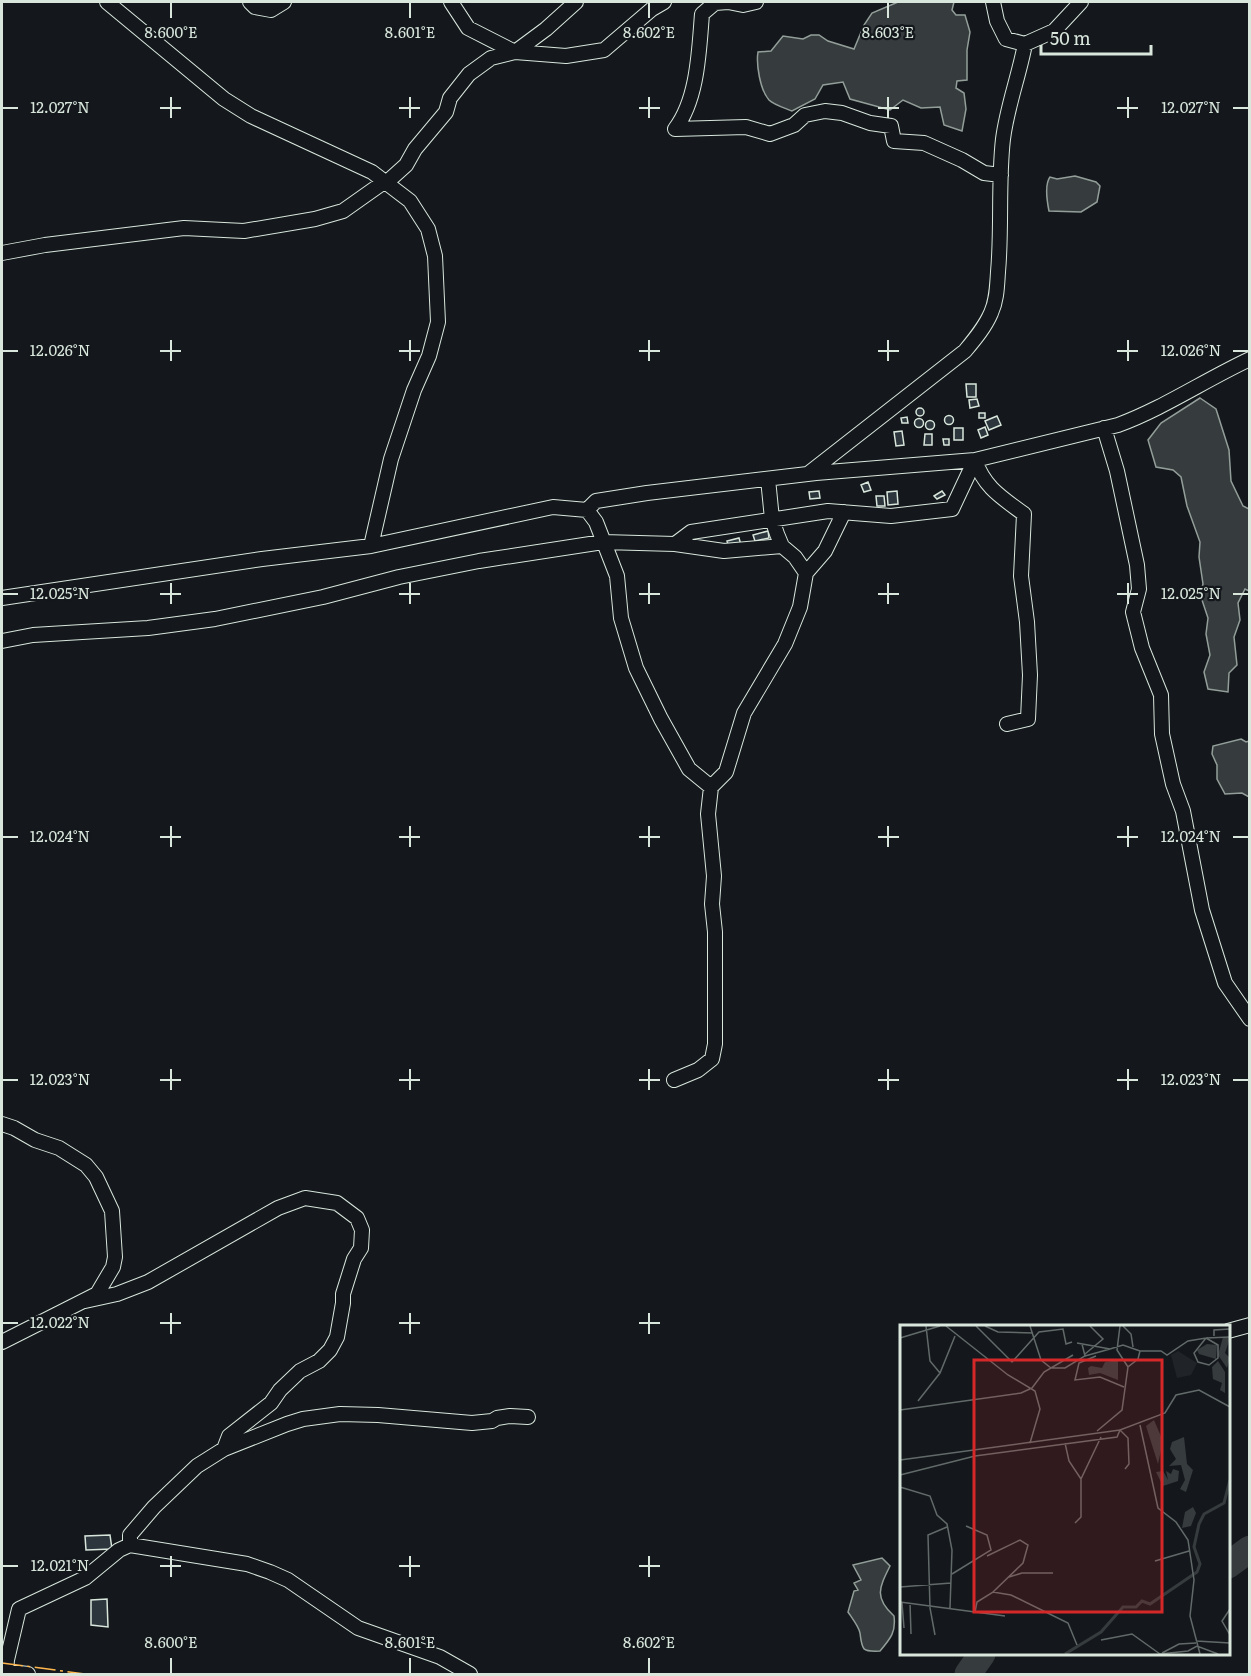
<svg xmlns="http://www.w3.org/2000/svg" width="1251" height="1676" font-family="Literata,serif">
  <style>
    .water { fill: #363b3e; stroke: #939e99; stroke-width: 1.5 }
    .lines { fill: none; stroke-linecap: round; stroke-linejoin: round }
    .river { stroke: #363b3e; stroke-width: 27 }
    .building { fill: #2c363c; stroke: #d8e6dc; stroke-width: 1.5 }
    .street-casing { stroke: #d8e6dc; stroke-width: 16 }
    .street { stroke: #14181c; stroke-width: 14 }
    .power { stroke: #ffb74d; stroke-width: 1.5; stroke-dasharray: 21 4.5 3 4.5; stroke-linecap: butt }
    .ticks { fill: none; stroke: #d8e6dc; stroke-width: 2 }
    .inset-river { fill: none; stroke: #363b3e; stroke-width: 3 }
    .inset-road { fill: none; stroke: #626a69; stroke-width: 1.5 }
    .view { fill: #d62828; fill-opacity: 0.15; stroke: #d62828; stroke-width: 3 }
    .inset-edge { fill: none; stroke: #d8e6dc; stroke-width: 3 }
    .ticks-label { font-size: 15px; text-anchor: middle; fill: #d8e6dc; stroke: #14181c; stroke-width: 4.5; stroke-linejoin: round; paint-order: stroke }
  </style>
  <rect width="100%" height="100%" fill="#14181c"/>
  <!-- water -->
  <path class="water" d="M898,2H954L952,10L956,15H965L970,32L967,50V80L957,81L956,88L964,93L966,109L962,131L944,125L940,107L921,108L903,100L890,110L850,99L843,82L823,85L815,99L792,111C785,108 774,105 769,100C760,90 756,64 758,52L771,51L783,36L803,39L811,35H819L828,41L854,49L864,25L872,13Z
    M1075,176L1096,182L1100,186L1097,202L1081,212L1049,211C1047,201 1044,185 1050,177L1057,179Z
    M1200,398L1216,409L1229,450L1231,481L1243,506L1249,509V591L1245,589L1238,603L1240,620L1234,637L1237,665L1229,673L1228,692L1208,689L1204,672L1210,655L1206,634L1208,618L1200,594L1203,584L1199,557L1200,542L1187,506L1181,477L1173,470L1156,467L1148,440L1161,423Z
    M1241,739L1246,742L1249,741V797L1242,793L1225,794L1217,779V765L1212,754L1213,746Z
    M882,1558L890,1566C879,1588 874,1598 894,1616C896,1632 891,1638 880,1651C862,1652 862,1650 860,1633C859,1627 852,1618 848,1612L854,1591L858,1590L854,1583L861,1580L853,1565Z"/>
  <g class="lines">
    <!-- river -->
    <path class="river" d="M1228,1565L1250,1549
      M968,1674L982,1654"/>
  </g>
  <!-- building -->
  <path class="building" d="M966,384H976V397H967Z
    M977,399L979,406L970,408L969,400Z
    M916 412a4 4 0 1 1 8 0a4 4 0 1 1-8 0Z
    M979,413H985V418H979Z
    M944.5 420a4.5 4.5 0 1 1 9 0a4.5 4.5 0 1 1-9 0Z
    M997,416L1001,425L989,430L985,421Z
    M907,417L908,423H902L901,418Z
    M914.5 423a4.5 4.5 0 1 1 9 0a4.5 4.5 0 1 1-9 0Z
    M925.5 425a4.5 4.5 0 1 1 9 0a4.5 4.5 0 1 1-9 0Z
    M985,427L988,435L981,438L978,430Z
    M954,428H963V440H954Z
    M902,431L904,445L896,446L894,432Z
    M925,434H932V445H924Z
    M943,439H949V445H944Z
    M868,482L871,490L864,492L861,485Z
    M819,491L820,498L810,499L809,492Z
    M897,491L898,504L888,505L887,492Z
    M942,491L945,495L937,499L934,496Z
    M876,496H884L885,506H877Z
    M768,531L769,538L755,541L753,535Z
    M739,538L741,545L729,548L727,541Z
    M110,1535L112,1549L86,1550L85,1536Z
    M107,1599L108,1627L91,1625V1600Z"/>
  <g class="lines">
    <defs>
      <path id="street" d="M107,2L224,99L251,116L372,172L410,201L428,229L435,256L438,322L429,356L414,390L391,459L371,546
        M250,2L255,7L271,10L284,2
        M451,2L468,28L515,52L566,56L604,50L652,9L664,2
        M993,2L997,21L1006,39L1025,44
        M675,129L746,127L770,134L794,125L805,115L825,111L842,113L870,123L891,126L894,141L924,143L962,160L984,173L1001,175
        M675,129C698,99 699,50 702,14L715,3L728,2L743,5L756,2
        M386,183L406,165L415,149L446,112L450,98L469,74L491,58L515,52L546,29L576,2
        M2,253L45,245L184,228L244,231L315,219L343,211L384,182
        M1104,428L1117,471L1137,565L1139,589L1133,612L1142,648L1161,695L1162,734L1173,784L1183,811L1202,910L1225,983L1250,1019
        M975,460C984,487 1001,497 1024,514L1021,576L1027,622L1030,675L1028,719L1007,724
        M809,473L965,351C975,339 985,327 991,313C997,300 997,286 998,272C1002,228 998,183 1003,139C1007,107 1019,76 1025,44L1054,31L1081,2
        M768,479L772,519L777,534L782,546L795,557L806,573
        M587,510L596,522L617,576L621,618L636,668L661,719L689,769L711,787
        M675,544L724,551L782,546
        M2,598L262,559L371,546L553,507L587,510L596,501L647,493L816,473L975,460L1118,425C1164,408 1205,380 1250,359
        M2,641L33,635L148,628L215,619L323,597L399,577L479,561L603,542L675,544L691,532L828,511L891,516L952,509L975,460
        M674,1080L698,1070L712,1059L715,1044V932L712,904L714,876L708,814L711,787L726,772L744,713L785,644L800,607L806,573L825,551L844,512
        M2,1124L14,1128L35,1140L59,1148L86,1165L96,1177L112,1211L115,1257L113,1267L97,1294L2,1342
        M85,1301L117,1294L148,1282L278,1208L305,1198L337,1203L357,1218L362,1230L361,1248L354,1259L343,1294V1303L337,1337L330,1350L319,1361L300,1371L280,1390L271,1403L229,1436L224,1449
        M1228,1331L1250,1325
        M130,1545V1535L154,1507L197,1466L224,1449L287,1424L303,1419L340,1414L378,1415L472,1423L492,1421L497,1418L510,1416L528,1417
        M2,1671L28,1674
        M6,1672L7,1660L19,1609L85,1578L119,1550L130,1545L247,1564L270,1572L288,1580L358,1628L440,1657L470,1674"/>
    </defs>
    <!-- street casing -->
    <use href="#street" class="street-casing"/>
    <!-- street -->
    <use href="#street" class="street"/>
    <!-- power -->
    <path class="power" d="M2,1663L85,1674"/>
  </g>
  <!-- ticks -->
  <path class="ticks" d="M171,3V18M410,3V18M649,3V18M888,3V18M171,97V118M410,97V118M649,97V118M888,97V118M1128,97V118M3,108H18M160,108H181M399,108H420M639,108H660M878,108H899M1117,108H1138M1233,108H1248M171,340V361M410,340V361M649,340V361M888,340V361M1128,340V361M3,351H18M160,351H181M399,351H420M639,351H660M878,351H899M1117,351H1138M1233,351H1248M171,583V604M410,583V604M649,583V604M888,583V604M1128,583V604M3,594H18M160,594H181M399,594H420M639,594H660M878,594H899M1117,594H1138M1233,594H1248M171,826V847M410,826V847M649,826V847M888,826V847M1128,826V847M3,837H18M160,837H181M399,837H420M639,837H660M878,837H899M1117,837H1138M1233,837H1248M171,1069V1090M410,1069V1090M649,1069V1090M888,1069V1090M1128,1069V1090M3,1080H18M160,1080H181M399,1080H420M639,1080H660M878,1080H899M1117,1080H1138M1233,1080H1248M171,1313V1334M410,1313V1334M649,1313V1334M3,1323H18M160,1323H181M399,1323H420M639,1323H660M171,1556V1577M410,1556V1577M649,1556V1577M3,1566H18M160,1566H181M399,1566H420M639,1566H660M171,1658V1673M410,1658V1673M649,1658V1673"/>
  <!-- overview -->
  <g transform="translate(900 1325)">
    <rect width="330" height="330" fill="#14181c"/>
    <path d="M278,26L297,38L291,50L277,53L271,30Z" fill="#202428"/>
    <path d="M323,12L330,13L325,28L330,33L327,43L318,30ZM307,19L317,20L316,34L299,29L297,25ZM218,35V55L200,48L189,50L188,43L191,41L202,43L205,37ZM318,36L325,47V68L320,65L322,58L313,54L312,42ZM254,95L263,116L258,139L246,101ZM284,112L287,139L293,145L286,167L280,164L285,155L281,140L269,141L276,134L270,124L272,117ZM273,144L279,146L278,156L263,161L256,147L263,146L268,155L266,146L271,149ZM293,182L296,188L291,201L282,203L285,187Z" fill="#363b3e"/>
    <path class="inset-river" d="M165,329L201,307L223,282H236L242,276L250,279L297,247L300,239L294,222L299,199L304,189L324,178L330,155"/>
    <path class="inset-road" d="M26,1L30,36L40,48M46,1L108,50L135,66L140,84L130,118M76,1L112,37L139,7L163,4L166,19L172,17M85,1L98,7L133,8M130,1L141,35L151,43H165L185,31L182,19M220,1L217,25L228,42M223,1L231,9L233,22M314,11V5L330,4M0,13L40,1M306,13L330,12M177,18L210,24L223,20L240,26L238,34L228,42L222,85L197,106M240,26H261L267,30L288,16L306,13L294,28L298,37L309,40L318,33V20L306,13M185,29L203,14L190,1M185,31L210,24M196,31L179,38L175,55L200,52L224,62M132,63L144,47L173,30M18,76L40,48L55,11M0,85L121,68L132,63M240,100L258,183L276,197L288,215L294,255L290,291L300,329M165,118L169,136L181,154M0,135L220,105L265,88L276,70L299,65L330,82M0,150L75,131L217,112L220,105L228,113L229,139L225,144M0,162L30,171L37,190L47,199L52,225L50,283M175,198L181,192V154L201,112M87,231L120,215L128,220L123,238L93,267M255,236L289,226M52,249L91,225L87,210L66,201M109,252L122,248H153M0,262L51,258M0,277L105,291M2,278L4,303M10,278L11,309M330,284L322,296L330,310M75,287L77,277L93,267L111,270L168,298L177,320M35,310L30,283L28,210L47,202M201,315L232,309L260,329M296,316L330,318M262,328L279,319L296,318M260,329L288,326L297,321L318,329"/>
    <path class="view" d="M74,35H262V287H74Z"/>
    <rect width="330" height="330" class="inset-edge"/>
  </g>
  <g class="ticks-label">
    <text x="171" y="38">8.600°E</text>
    <text x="410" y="38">8.601°E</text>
    <text x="649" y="38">8.602°E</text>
    <text x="888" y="38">8.603°E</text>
    <text x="60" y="113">12.027°N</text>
    <text x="1191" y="113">12.027°N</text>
    <text x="60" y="356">12.026°N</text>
    <text x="1191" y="356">12.026°N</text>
    <text x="60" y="599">12.025°N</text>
    <text x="1191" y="599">12.025°N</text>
    <text x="60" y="842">12.024°N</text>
    <text x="1191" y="842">12.024°N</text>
    <text x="60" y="1085">12.023°N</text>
    <text x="1191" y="1085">12.023°N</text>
    <text x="60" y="1328">12.022°N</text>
    <text x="60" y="1571">12.021°N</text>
    <text x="171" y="1648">8.600°E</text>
    <text x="410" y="1648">8.601°E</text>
    <text x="649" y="1648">8.602°E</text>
  </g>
  <!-- border -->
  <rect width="1251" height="1676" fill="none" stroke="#d8e6dc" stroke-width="6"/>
  <!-- scale -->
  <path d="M1041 45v9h110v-9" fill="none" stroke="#d8e6dc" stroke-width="3"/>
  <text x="1050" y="45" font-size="18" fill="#d8e6dc" stroke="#14181c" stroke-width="4.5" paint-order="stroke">50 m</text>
</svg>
